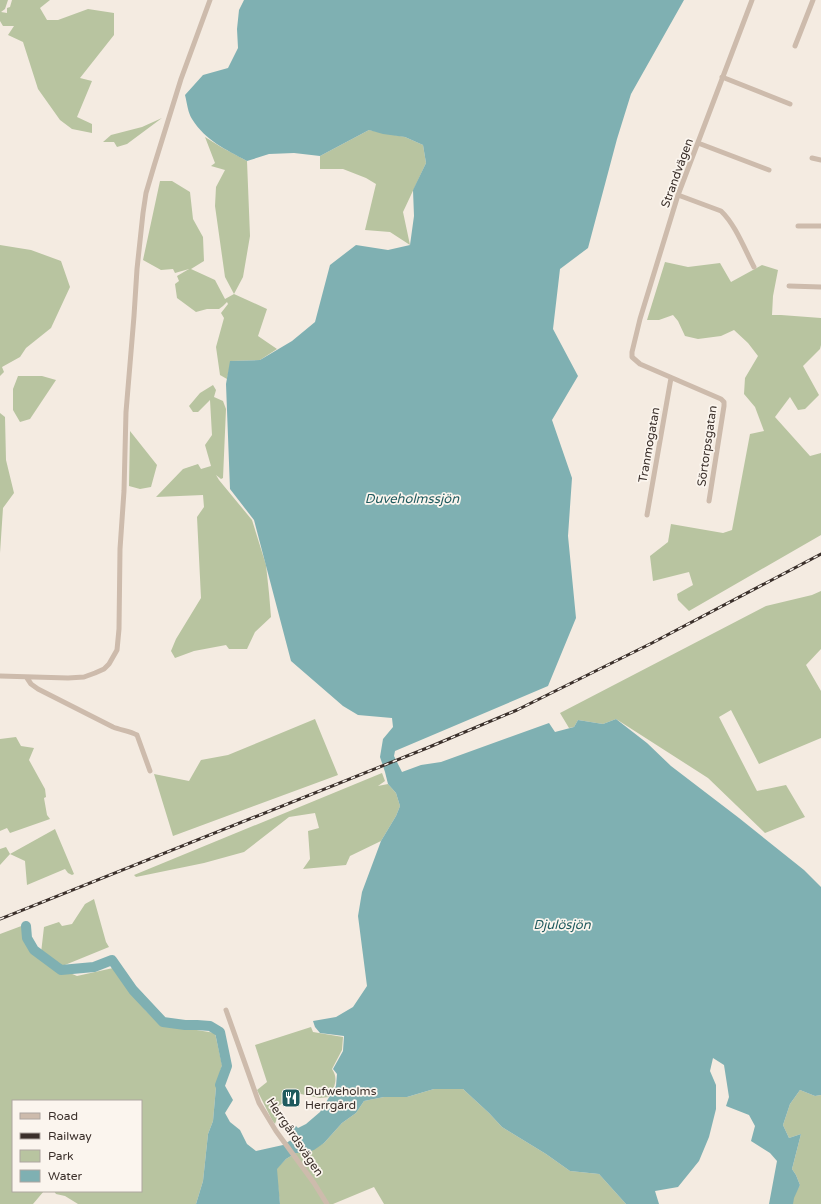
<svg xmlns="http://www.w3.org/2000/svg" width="821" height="1204" font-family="'Varela Round',sans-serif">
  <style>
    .green { fill: #b8c4a0 }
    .water { fill: #7fb0b2 }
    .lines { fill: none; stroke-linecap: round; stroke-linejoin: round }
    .river { stroke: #7fb0b2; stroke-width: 10 }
    .street { stroke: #cdbbac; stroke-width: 5 }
    .rail-casing { stroke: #3b302b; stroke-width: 3 }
    .rail { stroke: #fbf5ee; stroke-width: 1.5; stroke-dasharray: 4.5; stroke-linecap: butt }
    .labels { text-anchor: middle; stroke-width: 3.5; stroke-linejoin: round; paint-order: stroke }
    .street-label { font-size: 12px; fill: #3b302b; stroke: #fbf5ee }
    .poi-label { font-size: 12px; fill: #3b302b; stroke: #fbf5ee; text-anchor: start }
    .water-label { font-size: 13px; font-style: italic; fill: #1f5a5e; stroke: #fbf5ee }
  </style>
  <rect width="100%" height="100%" fill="#f4ebe1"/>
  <!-- green -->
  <path class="green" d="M0,0H8L5,9L1,12L7,13V8L10,7L12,0H50L40,8L47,20H58L88,9L114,13V35L80,78L92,81L77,117L92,124V133L72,129L60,120L38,89L23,42L8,35L14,26H3L0,21Z
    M162,118L127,144L117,147L114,142H103L111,135L142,127Z
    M369,130L405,137L423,145L426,163L403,212L410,245L390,232L365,230L376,184L366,178L343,169H320V156Z
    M205,137L221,147L247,161L250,236L243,277L234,294L267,309L258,336L277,349L260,360L231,361L227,379L220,375L216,347L224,318L221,313L228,304L227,302L223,306L219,309H207L196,312L177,298L175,284L179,281L177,276L189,269L175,273L173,269L161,270L143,260L160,181H172L190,192L193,219L203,237L204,261L191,269L215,280L225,299L234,294L225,277L215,206L216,187L225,170L211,166L215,163Z
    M0,245L31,250L61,261L70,287L51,328L26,348L20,357L2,367L4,372L0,376Z
    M665,262L688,267L720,263L731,282L762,265L778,270L773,296L772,315H781L821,318V345L820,349L803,366L819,395L805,409L798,410L790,397L775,417L810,456L821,453V535L689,611L678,600L677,594L693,585L689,572L653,581L650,556L668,542L671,524L723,533L732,530L750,434L764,431L755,407L744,394L745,378L758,356L748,343L734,330L721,336L698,339L685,336L678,321L673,315L659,320H647Z
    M18,376H42L56,380L30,419L20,422L13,410V389Z
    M213,385L216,390L214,397L223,401L226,409L223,478L221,479L216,475L219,480L252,520L266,565L269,593L271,617L255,632L247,649H229L226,645L194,651L175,658L171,651L176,639L201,598L197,517L204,507L203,495L156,497L183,469L198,464L201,469L211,466L205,445L212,435L210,400L198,412H193L189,406L200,393Z
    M0,413L5,417L6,460L14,493L3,508L0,553Z
    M130,431L157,465L151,487L140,489L129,486Z
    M821,591V649L806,665L821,691V738L759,764L731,710L719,717L757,791L786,785L805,817L765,833L708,778L616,719L603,724L578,720L574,727L569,728L560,713L766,606L812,595Z
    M315,719L338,775L173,836L154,774L189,781L201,760L228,755Z
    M16,737L21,746L34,748L29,760L45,789L46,797L44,798L47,815L50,819L10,833L7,828L0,831V739Z
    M382,773L385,781L378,786L388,784L396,793L400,806L396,816L381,841L350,856L346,865L303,869L310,859L308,831L319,828L315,813L289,817L244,852L204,863L136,877L134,875Z
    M55,829L74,874L72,875L68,873L65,869L27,885L25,861L10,854L0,865V849L6,847L10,854Z
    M94,899L106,942L109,947L60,967L41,953L44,927L59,922L62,926L72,924L85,904Z
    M24,925L28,944L38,955L58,968L77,976L113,968L146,1011L160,1024L215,1033L222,1065L216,1087L213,1121L208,1134L203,1181L196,1204H78L65,1196L56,1194L54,1191H141V1101H13V1191H44L33,1204H0V934Z
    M311,1027L313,1032L343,1037L342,1050L332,1069C339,1079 334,1088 329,1097L320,1098L296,1093L280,1105L272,1109L273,1113L278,1115L275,1124L272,1120L257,1090L267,1082L255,1045Z
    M434,1089H463L489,1113L502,1127L546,1154L570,1171L599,1174L626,1204H384L374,1187L333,1204H280L276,1169L286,1159L296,1153H305L324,1143L342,1123L356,1113L364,1101L384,1097H407Z
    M800,1090L815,1096L821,1095V1204H793V1198L800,1185L796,1175L792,1169L801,1134L789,1138L783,1125L790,1104Z"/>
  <!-- water -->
  <path class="water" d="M244,0H684L631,94L617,139L588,248L560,269L553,329L578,376L552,420L572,478L568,536L576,618L548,686L395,751L394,756L402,772L421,765L441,762L549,723L555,732L574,727L578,720L603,724L616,719L647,743L671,766L739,818L804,870L821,887V1095L815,1096L800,1090L790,1104L783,1125L789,1138L801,1134L792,1169L796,1175L800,1185L794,1198L793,1204H769L777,1161L770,1153L751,1141L755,1126L749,1115L726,1106L729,1097L724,1065L713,1058L710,1071L716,1085V1109L709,1137L699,1161L678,1187L655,1191L659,1204H626L599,1174L570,1171L546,1154L502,1127L489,1113L463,1089H434L407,1097H384L364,1101L356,1113L342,1123L324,1143L314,1150L304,1153H296L286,1159L277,1169L280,1204H196L203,1181L208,1134L213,1121L216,1087L224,1084L233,1100L225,1113L230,1122L240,1130L247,1144L256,1151L283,1145L291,1140V1131L296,1126L298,1128L306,1124L320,1112L336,1086L337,1074L333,1069L343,1051L344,1036L320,1033L315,1027L313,1021L336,1017L353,1007L367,986L358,916L362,892L381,841L396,816L400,806L396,793L388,784L385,772L380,757L383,739L393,727L392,718L358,715L343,706L291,661L254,520L230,489L226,384L230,361L260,360L292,341L315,322L330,265L356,245L388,250L410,245L414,216L413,190L426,163L423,145L405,137L383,134L369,130L320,156L294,153L269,154L247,161C225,149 206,141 192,119C188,113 187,103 185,95L203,75L228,68L238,48L237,29L239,10Z"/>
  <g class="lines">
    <!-- river -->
    <path class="river" d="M26,926L27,938L34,950L61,970L94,967L112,960L133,990L163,1022L185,1025H197L210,1026L220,1032L227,1066L220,1085"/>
    <!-- street -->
    <path class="street" d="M795,46L813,0
      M722,77L790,104
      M698,143L769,170
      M812,158L821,160
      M678,195L721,211C735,224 745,250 754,267
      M798,226H821
      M789,286L821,287
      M709,501L724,406V402L721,399L640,364L632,357V352L640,319L678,195L752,0
      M647,515L671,378
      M0,676L68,678L84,677L95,673L104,669L109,664L117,650L119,629L120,549L124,491L126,412L134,316L137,269L143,213L146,193L154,166L181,79L210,0
      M27,678L31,684L38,689L113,727C120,730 130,731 137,735L150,771
      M226,1010L259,1103L276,1131L314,1183L327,1204"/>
    <defs>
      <path id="rail" d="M0,919L427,748L517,710L652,643L821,554"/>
    </defs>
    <!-- rail casing -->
    <use href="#rail" class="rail-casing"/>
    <!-- rail -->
    <use href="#rail" class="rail"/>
  </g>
  <!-- icons -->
  <defs>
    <symbol id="restaurant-square" viewBox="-11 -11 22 22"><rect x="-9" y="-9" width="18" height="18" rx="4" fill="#1f5a5e" stroke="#fbf5ee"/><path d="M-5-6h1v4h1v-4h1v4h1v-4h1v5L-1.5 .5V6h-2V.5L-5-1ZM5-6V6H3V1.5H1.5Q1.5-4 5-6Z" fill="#fff"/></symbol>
  </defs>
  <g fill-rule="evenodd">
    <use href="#restaurant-square" x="280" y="1087" width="22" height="22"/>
  </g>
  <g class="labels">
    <!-- street labels -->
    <g class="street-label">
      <text transform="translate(677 173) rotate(-70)" y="4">Strandvägen</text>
      <text transform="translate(649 445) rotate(-80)" y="4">Tranmogatan</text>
      <text transform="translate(707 446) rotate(-82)" y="4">Sörtorpsgatan</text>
      <text transform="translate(295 1137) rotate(56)" y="4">Herrgårdsvägen</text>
    </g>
    <!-- poi labels -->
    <g class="poi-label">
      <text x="305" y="1095">Dufweholms<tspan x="305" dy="14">Herrgård</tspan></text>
    </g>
    <!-- water labels -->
    <g class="water-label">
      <text x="412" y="503">Duveholmssjön</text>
      <text x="562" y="929">Djulösjön</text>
    </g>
  </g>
  <!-- legend -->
  <rect x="12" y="1100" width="130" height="92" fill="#fbf5ee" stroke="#aea6a0"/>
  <rect x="20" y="1113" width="20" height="6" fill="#cdbbac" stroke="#aea6a0"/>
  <text x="48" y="1120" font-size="12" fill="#3b302b">Road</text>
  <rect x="20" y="1133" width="20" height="6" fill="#3b302b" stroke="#aea6a0"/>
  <text x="48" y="1140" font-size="12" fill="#3b302b">Railway</text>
  <rect x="20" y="1150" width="20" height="12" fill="#b8c4a0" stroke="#aea6a0"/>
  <text x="48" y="1160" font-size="12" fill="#3b302b">Park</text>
  <rect x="20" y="1170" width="20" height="12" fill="#7fb0b2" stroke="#aea6a0"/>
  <text x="48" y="1180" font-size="12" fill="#3b302b">Water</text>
</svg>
